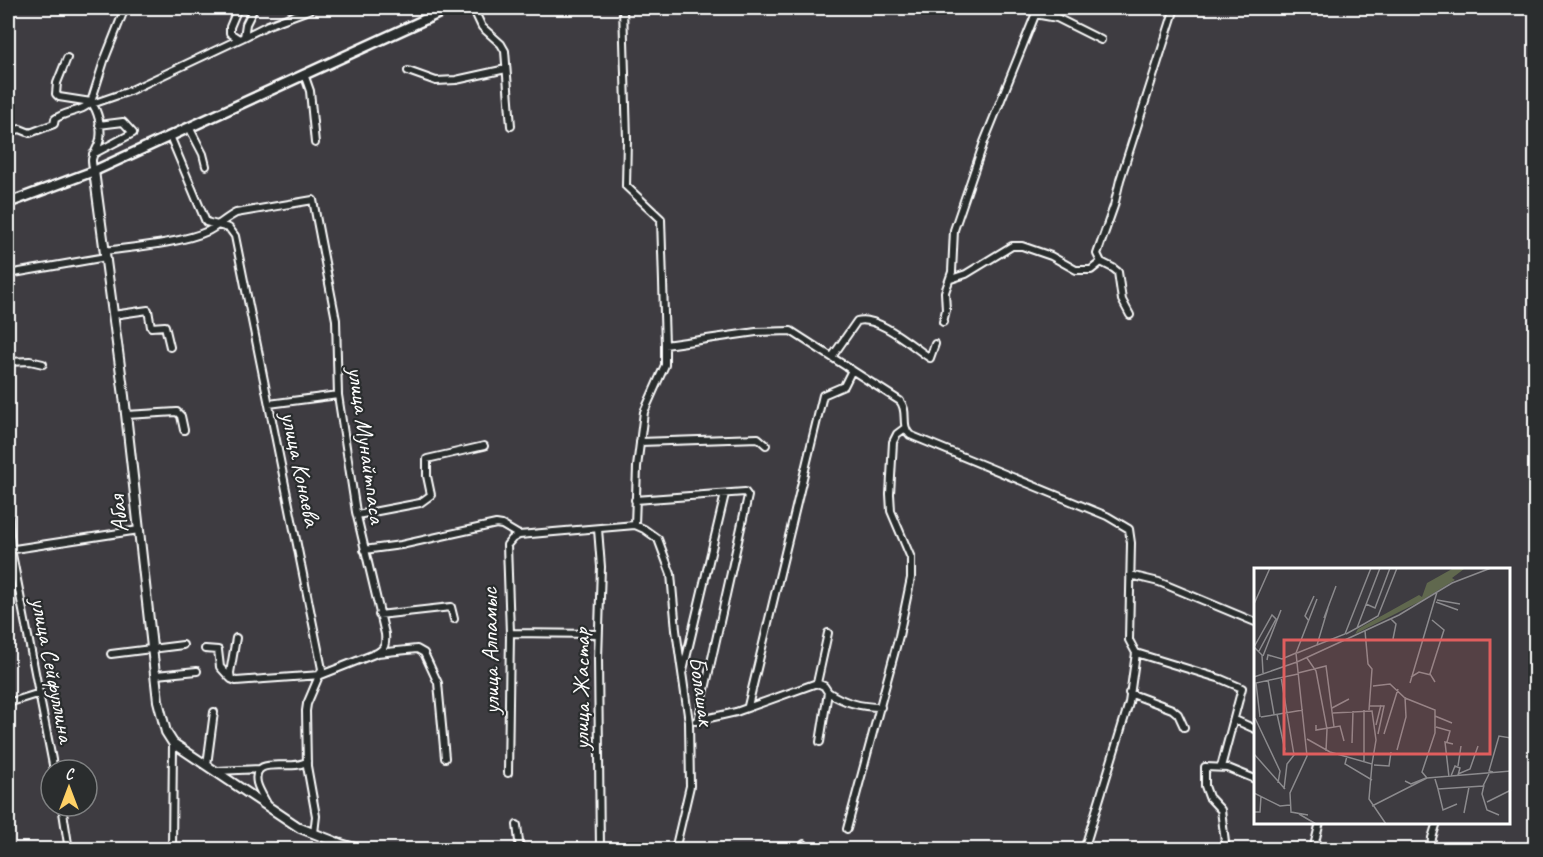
<svg xmlns="http://www.w3.org/2000/svg" width="1543" height="857" font-family="Caveat,sans-serif">
  <style>
    .lines { fill: none; stroke-linecap: round; stroke-linejoin: round }
    .minor-casing { stroke: #fff; stroke-width: 10 }
    .tertiary-casing { stroke: #fff; stroke-width: 12 }
    .secondary-casing { stroke: #fff; stroke-width: 13 }
    .minor { stroke: #2a2d2e; stroke-width: 6 }
    .tertiary { stroke: #2a2d2e; stroke-width: 8 }
    .secondary { stroke: #2a2d2e; stroke-width: 8 }
    .labels { text-anchor: middle; stroke-width: 4.5; stroke-linejoin: round; paint-order: stroke }
    .street-label { font-size: 24px; fill: #fff; stroke: #2a2d2e }
    .inset-road { fill: none; stroke: #8b8a8d; stroke-width: 1.5 }
    .view { fill: #e05e5e; fill-opacity: 0.15; stroke: #e05e5e; stroke-width: 3 }
    .inset-edge { fill: none; stroke: #fff; stroke-width: 3 }
  </style>
  <rect width="100%" height="100%" fill="#3e3c41"/>
  <filter id="ink" filterUnits="userSpaceOnUse"><feTurbulence type="fractalNoise" baseFrequency=".0167" numOctaves="2"/><feDisplacementMap in="SourceGraphic" scale="12" xChannelSelector="R" yChannelSelector="G"/><feConvolveMatrix kernelMatrix="1 2 1 2 8 2 1 2 1" color-interpolation-filters="sRGB"/></filter>
  <g filter="url(#ink)">
    <g class="lines">
      <defs>
        <path id="minor" d="M238,8L230,27V33L239,39
          M473,8L482,27L501,44L505,51L511,126
          M623,8L627,139L626,186L661,219L665,345V365L644,412L637,467L635,525
          M1035,14L1057,18L1101,40
          M244,37L268,25L314,8
          M67,58L57,83L56,94L59,97L91,102C98,111 102,127 100,139C97,154 88,154 94,171
          M408,71L436,81L456,80L506,69
          M304,74L310,91L315,143
          M92,104L127,92L244,37L246,24L254,8
          M189,127L203,154L206,166
          M8,132L20,129L30,133L54,124L55,119C65,111 83,112 91,102L104,61L125,8
          M170,136L206,222L229,228L235,236L322,669L307,704L306,711L307,766L316,816L314,833
          M93,154L133,133L123,122L99,125
          M105,251C134,247 182,243 208,231C218,226 226,218 236,213L313,200L336,320L338,395L356,512L385,634C386,643 385,649 377,653
          M8,274L106,257
          M951,279L966,274L1012,246H1022L1051,256L1076,270H1091L1101,262
          M113,315L148,310L151,327L165,326L170,347
          M1130,315L1122,300L1118,272L1113,268L1101,262L1097,254L1114,206L1120,180L1175,8
          M943,322L946,310L945,292L952,272L954,230L984,142L1038,8
          M665,345L756,332L791,331L900,401C909,411 900,425 910,435L1107,516L1129,529L1131,543L1129,640L1136,653L1221,679L1242,688L1221,767
          M832,357L857,321C878,315 913,347 930,358L935,344
          M8,362L30,361L43,364
          M269,404L338,395
          M126,415L177,412L181,416L184,430
          M640,442L758,438L766,445
          M635,500L745,492L748,496L698,721
          M8,506L11,549L54,770
          M357,515L420,503L431,495L427,476V459L484,446
          M598,529L601,567L598,658L600,850
          M8,550L139,530
          M364,550L401,545L496,524L502,525L519,535L635,525L644,529L658,539L671,574L676,630L689,722L690,786L675,850
          M1130,575L1159,582L1255,622
          M379,615L451,607L454,619
          M510,633L598,634
          M236,638L230,673L231,679L236,681L321,675L377,653L417,649L424,653L438,683L445,758
          M205,649L218,650L220,667L230,678
          M111,654L183,645
          M683,671L725,494
          M156,675L197,671
          M817,683L824,686L828,692L820,742
          M828,692C844,703 862,707 881,707
          M1129,693L1172,709L1178,714L1184,727
          M8,703L40,693
          M748,706L823,395L844,386L852,370
          M1235,720L1255,729
          M696,721L736,712L817,683L828,633
          M207,765L214,712
          M217,771L260,769
          M508,773L510,633L507,545L512,539L519,535
          M62,806L69,850
          M268,806C265,799 259,791 257,783C251,753 293,773 307,761
          M8,822L9,829
          M517,825L520,850
          M847,829L899,636L911,578V558L891,511L890,494L893,442L897,434L905,428
          M172,850L173,743
          M803,850L804,844
          M1084,850L1129,703L1136,653
          M1226,850L1221,810L1209,797L1205,786V767L1228,768L1255,779
          M1313,850L1320,822
          M1431,850L1432,838L1437,822"/>
        <path id="tertiary" d="M94,171L124,396L158,701L166,732L173,743L300,828L341,844L362,850"/>
        <path id="secondary" d="M8,203L94,171L450,8"/>
      </defs>
      <!-- minor casing -->
      <use href="#minor" class="minor-casing"/>
      <!-- tertiary casing -->
      <use href="#tertiary" class="tertiary-casing"/>
      <!-- secondary casing -->
      <use href="#secondary" class="secondary-casing"/>
      <!-- minor -->
      <use href="#minor" class="minor"/>
      <!-- tertiary -->
      <use href="#tertiary" class="tertiary"/>
      <!-- secondary -->
      <use href="#secondary" class="secondary"/>
    </g>
  </g>
  <g class="labels">
    <!-- street labels -->
    <g class="street-label">
      <text transform="translate(367 445) rotate(82)" y="8">улица Мунайтпаса</text>
      <text transform="translate(301 469) rotate(78)" y="8">улица Конаева</text>
      <text transform="translate(118 514) rotate(-96)" y="8">Абая</text>
      <text transform="translate(490 651) rotate(-91)" y="8">улица Алпамыс</text>
      <text transform="translate(53 670) rotate(79)" y="8">улица Сейфуллина</text>
      <text transform="translate(581 689) rotate(-90)" y="8">улица Жастар</text>
      <text transform="translate(702 691) rotate(82)" y="8">Болашак</text>
    </g>
  </g>
  <!-- overview -->
  <g transform="translate(1254 568)">
    <rect width="256" height="256" fill="#3e3c41"/>
    <path d="M198,1H210L198,10L201,12L165,34L101,66L104,61L165,27L168,29L173,15Z" fill="#60684e"/>
    <path class="inset-road" d="M183,32L206,36M182,34L204,42M0,36L16,0M112,36L121,40L136,0M70,50L82,18M137,51L142,56L139,71M178,52L190,62L176,106L181,114M55,53L51,48L60,28M103,60L124,48L143,0M111,63L114,96L118,101L115,142M92,66L103,60L126,0M63,77L91,66L117,0M0,79L18,47L22,51L5,83M0,79L8,87L9,105M43,85L63,77L74,40M9,88L27,42M53,90L62,103L73,161L72,183M13,92L14,87L28,91L42,85M44,105L72,98L80,159M0,109L43,94L145,47L198,15L237,0M27,109L40,187L33,196L30,221M157,109L165,104L177,107M14,112L20,146M156,115L183,24M119,118L136,116L151,130L181,142V165L168,204L173,210M115,138H130L124,166M78,140L95,131M110,142V193M79,145L118,143L122,172L118,196M23,146L31,182M181,148L198,155M6,149L2,115L44,106M7,149L49,142M1,150L26,203L24,215M62,157V162L86,158L90,173M122,157L127,137M182,159L196,163L193,174M130,166L144,121M53,171L76,184L118,196L115,231L132,256M98,175L99,143M143,182L152,149L151,129M0,186L31,221M93,188L91,196L118,212M120,197L135,198L137,184M204,198L207,178M239,204L235,203L245,168L257,170M204,206L216,201L224,178M197,208L201,198L206,200L204,207M195,209L191,174L199,176M181,211L184,221L229,218L235,206M151,213L157,216L172,210M230,217L228,226L233,242L245,247M184,221L189,242L203,236M0,225L26,238L36,237M233,234L257,222M118,238L173,210L257,203M0,244H6L7,228M210,245L215,219M45,246L62,256M54,247L37,244L36,225L53,188L42,85L63,31"/>
    <path class="view" d="M30,72H236V186H30Z"/>
    <rect width="256" height="256" class="inset-edge"/>
  </g>
  <!-- margin -->
  <rect width="1543" height="857" fill="none" stroke="#2a2d2e" stroke-width="30"/>
  <rect x="15" y="15" width="1513" height="827" fill="none" stroke="#fff" stroke-width="2" filter="url(#ink)"/>
  <!-- north arrow -->
  <g transform="translate(69 788)"><circle r="28" fill="#2a2d2e" stroke="#7f8182" stroke-width="1.5"/>
  <path d="M0-4.5L10 22L0 15L-10 22Z" fill="#ffd166"/>
  <text y="-9" font-size="16" font-weight="bold" text-anchor="middle" fill="#ffffff">С</text>
  </g>
</svg>
